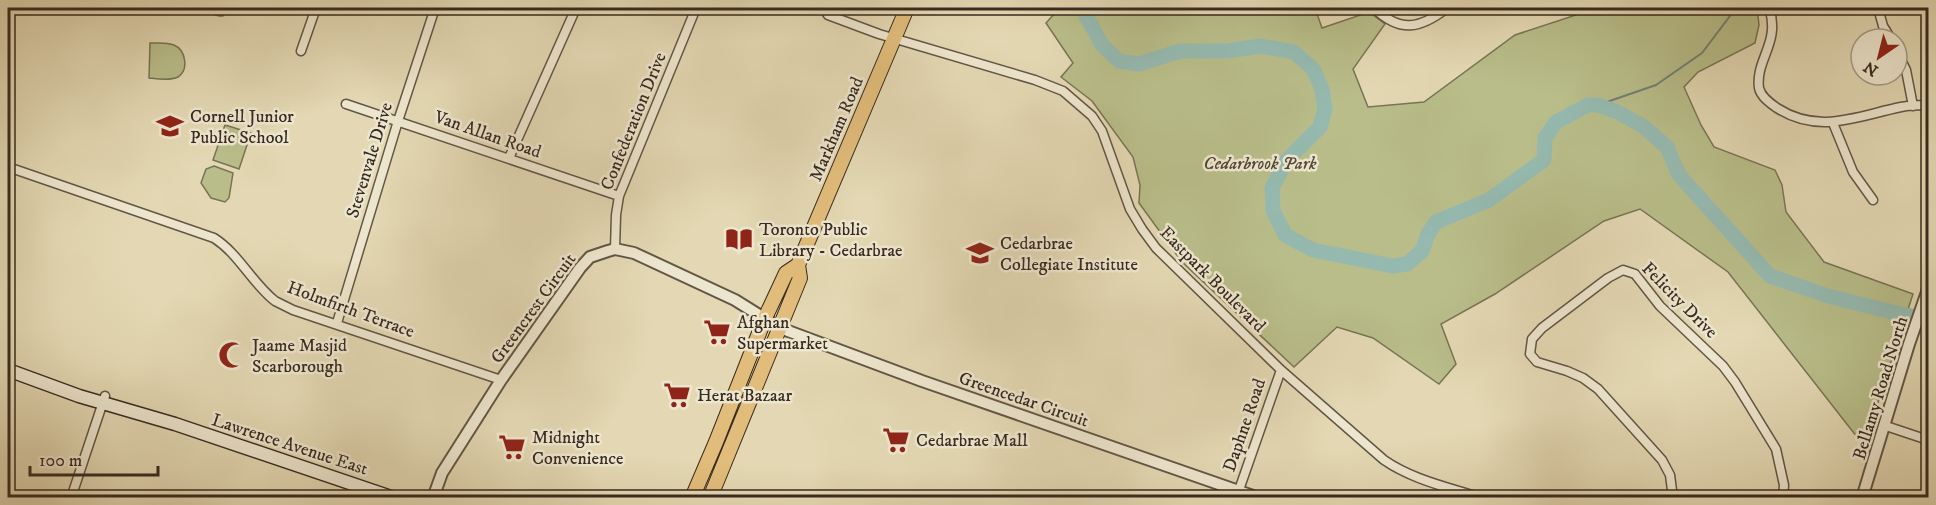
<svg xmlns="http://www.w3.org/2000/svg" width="1936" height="505" font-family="'IM FELL DW Pica',serif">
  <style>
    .green { fill: #b8bd89; stroke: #787455; stroke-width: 1.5 }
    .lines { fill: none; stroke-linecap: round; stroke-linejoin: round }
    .stream { stroke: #708076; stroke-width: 2 }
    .river { stroke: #95b9af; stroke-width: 15 }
    .minor-casing { stroke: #635646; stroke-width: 11 }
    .tertiary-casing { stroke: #635646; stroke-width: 14 }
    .secondary-casing { stroke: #382a21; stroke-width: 15 }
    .primary-casing { stroke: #382a21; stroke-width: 16 }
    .minor { stroke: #ede6ce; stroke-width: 8 }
    .tertiary { stroke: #ede6ce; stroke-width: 10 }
    .secondary { stroke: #ede6ce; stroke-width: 12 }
    .primary { stroke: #e2bc7a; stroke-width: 14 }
    .labels { text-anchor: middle; stroke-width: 5; stroke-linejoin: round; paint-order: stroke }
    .poi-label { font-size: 18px; fill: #382a21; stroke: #ede6ce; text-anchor: start }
    .street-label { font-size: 18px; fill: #382a21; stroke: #ede6ce }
    .park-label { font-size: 18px; font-style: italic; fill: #524736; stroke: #ede6ce }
  </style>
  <rect width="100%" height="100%" fill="#e3d8b3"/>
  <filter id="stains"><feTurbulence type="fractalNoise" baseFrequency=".00333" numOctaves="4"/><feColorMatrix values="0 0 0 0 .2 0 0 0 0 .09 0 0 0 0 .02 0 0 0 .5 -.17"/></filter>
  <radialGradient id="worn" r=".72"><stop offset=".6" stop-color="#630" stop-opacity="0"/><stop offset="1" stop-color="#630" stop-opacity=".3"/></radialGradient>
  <!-- green -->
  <path class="green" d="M193,8H227L223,16H219Z
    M1056,8H1315L1322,28L1369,12L1385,24L1353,69L1368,107L1424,102L1515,35L1594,9L1757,8L1759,25L1755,43L1698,72L1684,87L1701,125L1714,147L1775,170L1782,185L1786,212L1824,262L1913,294L1864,446L1728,272L1640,209L1604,221L1495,294L1441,324L1456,364L1439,384L1373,338L1337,327L1294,367L1182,262L1139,203L1140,185L1133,157L1092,101L1061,77L1073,63L1046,23L1055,13Z
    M150,43C157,43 167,42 174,45C186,50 189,70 178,77C170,81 158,79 149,78Z
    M225,125L251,133L239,169L213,160Z
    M214,166L233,173L229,198L225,202L211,198L201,183L206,169Z"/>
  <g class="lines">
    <!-- stream -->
    <path class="stream" d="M1598,105L1656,85L1702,53L1736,8"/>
    <!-- river -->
    <path class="river" d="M1082,8L1102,45L1119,61L1139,64L1180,51H1227L1261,46L1294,52L1313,69L1322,89L1325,108L1320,127L1286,161L1272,188L1273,210L1285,235L1313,250L1392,266L1407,264L1422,251L1428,234L1436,222L1489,200L1544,160L1545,138L1556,122L1588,105H1598L1617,112L1643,126L1667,147L1679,175L1770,276L1828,296L1896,313L1928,319"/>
    <defs>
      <path id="minor" d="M823,8L828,15L879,34L1035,80L1063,91L1092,116L1102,131L1130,209L1142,229L1156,248L1281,370L1384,460C1413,480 1448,487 1481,498
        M1374,8C1400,33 1420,29 1447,8
        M1769,8C1781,42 1755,60 1759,88C1761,97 1770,103 1777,108C1819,135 1857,116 1901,107C1910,105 1919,105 1928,105
        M1878,8L1883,26L1891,39
        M301,51L316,8
        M1897,52L1906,70L1913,106
        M346,104L619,196
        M1833,123L1853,172L1873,200
        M509,158L576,8
        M8,167L214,238C239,254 252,283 275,301C281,304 287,307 293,310L501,380
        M615,249L616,215L619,196L696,8
        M337,323L398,121L435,8
        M1886,426L1928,440
        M1239,490L1281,370
        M71,498L105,396
        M1673,498L1670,475L1662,460L1598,389L1583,378L1567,371L1537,362L1530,354L1532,339L1542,328L1608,278L1623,270L1635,274L1660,306L1723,366L1735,382L1776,449L1784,485L1783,498"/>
      <path id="tertiary" d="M433,498L442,473L501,380L580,268L590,257L608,251L615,249L634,253L735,300L780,328L922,381L1259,498
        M1862,498L1909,344L1928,289"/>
      <path id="secondary" d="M8,370L79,396L175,424L394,498"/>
      <path id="primary" d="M692,498L716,442L765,318L786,273L798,265
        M710,498L800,278L798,265L907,8"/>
    </defs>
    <!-- minor casing -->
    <use href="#minor" class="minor-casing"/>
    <!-- tertiary casing -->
    <use href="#tertiary" class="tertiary-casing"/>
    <!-- secondary casing -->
    <use href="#secondary" class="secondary-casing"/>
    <!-- primary casing -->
    <use href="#primary" class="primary-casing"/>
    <!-- minor -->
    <use href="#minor" class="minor"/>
    <!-- tertiary -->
    <use href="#tertiary" class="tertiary"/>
    <!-- secondary -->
    <use href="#secondary" class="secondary"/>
    <!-- primary -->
    <use href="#primary" class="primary"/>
  </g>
  <!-- icons -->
  <defs>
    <symbol id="school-bare" viewBox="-9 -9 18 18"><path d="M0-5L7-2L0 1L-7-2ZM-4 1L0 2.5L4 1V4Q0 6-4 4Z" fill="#8f2418" stroke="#ede6ce" stroke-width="2.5" paint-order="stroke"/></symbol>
    <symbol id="library-bare" viewBox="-9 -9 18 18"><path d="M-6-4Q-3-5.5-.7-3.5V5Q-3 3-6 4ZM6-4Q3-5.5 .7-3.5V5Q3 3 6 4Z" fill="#8f2418" stroke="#ede6ce" stroke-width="2.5" paint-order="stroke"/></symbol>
    <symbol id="supermarket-bare" viewBox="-9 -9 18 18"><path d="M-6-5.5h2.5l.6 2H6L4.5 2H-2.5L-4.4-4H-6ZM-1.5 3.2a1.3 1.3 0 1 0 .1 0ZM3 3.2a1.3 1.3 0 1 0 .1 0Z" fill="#8f2418" stroke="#ede6ce" stroke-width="2.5" paint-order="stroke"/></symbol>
    <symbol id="mosque-bare" viewBox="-9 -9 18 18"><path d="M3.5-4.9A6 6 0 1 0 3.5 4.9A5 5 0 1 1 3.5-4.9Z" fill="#8f2418" stroke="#ede6ce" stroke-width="2.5" paint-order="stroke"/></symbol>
  </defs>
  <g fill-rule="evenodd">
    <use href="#school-bare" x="151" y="107" width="38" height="38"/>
    <use href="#library-bare" x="720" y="220" width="38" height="38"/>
    <use href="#school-bare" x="961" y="234" width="38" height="38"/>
    <use href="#supermarket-bare" x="698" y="313" width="38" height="38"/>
    <use href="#mosque-bare" x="213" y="336" width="38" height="38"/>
    <use href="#supermarket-bare" x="658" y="376" width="38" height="38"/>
    <use href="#supermarket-bare" x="877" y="421" width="38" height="38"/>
    <use href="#supermarket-bare" x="493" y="428" width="38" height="38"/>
  </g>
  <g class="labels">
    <!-- poi labels -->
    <g class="poi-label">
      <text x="190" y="122">Cornell Junior<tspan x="190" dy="21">Public School</tspan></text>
      <text x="759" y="235">Toronto Public<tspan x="759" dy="21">Library - Cedarbrae</tspan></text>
      <text x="1000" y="249">Cedarbrae<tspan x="1000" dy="21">Collegiate Institute</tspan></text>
      <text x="737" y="328">Afghan<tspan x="737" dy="21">Supermarket</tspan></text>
      <text x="252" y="351">Jaame Masjid<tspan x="252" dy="21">Scarborough</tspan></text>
      <text x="697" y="401">Herat Bazaar</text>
      <text x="532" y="443">Midnight<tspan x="532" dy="21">Convenience</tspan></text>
      <text x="916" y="446">Cedarbrae Mall</text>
    </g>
    <!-- street labels -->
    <g class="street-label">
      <text transform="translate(633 121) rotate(-68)" y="6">Confederation Drive</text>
      <text transform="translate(836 129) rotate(-67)" y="6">Markham Road</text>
      <text transform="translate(488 134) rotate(19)" y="6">Van Allan Road</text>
      <text transform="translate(369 160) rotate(-73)" y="6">Stevenvale Drive</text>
      <text transform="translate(1213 279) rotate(45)" y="6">Eastpark Boulevard</text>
      <text transform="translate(1680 300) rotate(45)" y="6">Felicity Drive</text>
      <text transform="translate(533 308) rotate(-54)" y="6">Greencrest Circuit</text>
      <text transform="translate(351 309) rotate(20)" y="6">Holmfirth Terrace</text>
      <text transform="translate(1880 388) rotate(-73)" y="6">Bellamy Road North</text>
      <text transform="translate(1024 399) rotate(19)" y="6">Greencedar Circuit</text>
      <text transform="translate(1244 425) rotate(-71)" y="6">Daphne Road</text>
      <text transform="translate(290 444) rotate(18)" y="6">Lawrence Avenue East</text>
    </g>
    <!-- park labels -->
    <g class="park-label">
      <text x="1260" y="169">Cedarbrook Park</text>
    </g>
  </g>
  <!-- margin -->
  <rect width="1936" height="505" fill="none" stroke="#e3d8b3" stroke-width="30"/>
  <rect x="9" y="9" width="1918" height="487" fill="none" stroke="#382a21" stroke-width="3"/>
  <rect x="15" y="15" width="1906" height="475" fill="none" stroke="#382a21" stroke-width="1.5"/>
  <!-- north arrow -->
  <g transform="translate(1879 57) rotate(215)"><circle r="28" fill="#ede6ce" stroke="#a59b89" stroke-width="1.5"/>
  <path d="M0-4.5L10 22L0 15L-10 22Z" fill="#8f2418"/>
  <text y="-9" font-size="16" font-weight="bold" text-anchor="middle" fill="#382a21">N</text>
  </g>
  <!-- scale -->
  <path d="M30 466v9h128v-9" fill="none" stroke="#382a21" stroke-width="3"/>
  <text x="39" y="466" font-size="18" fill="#382a21" stroke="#ede6ce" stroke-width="4.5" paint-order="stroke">100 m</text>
  <rect width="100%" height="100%" filter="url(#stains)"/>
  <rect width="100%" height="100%" fill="url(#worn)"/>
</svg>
